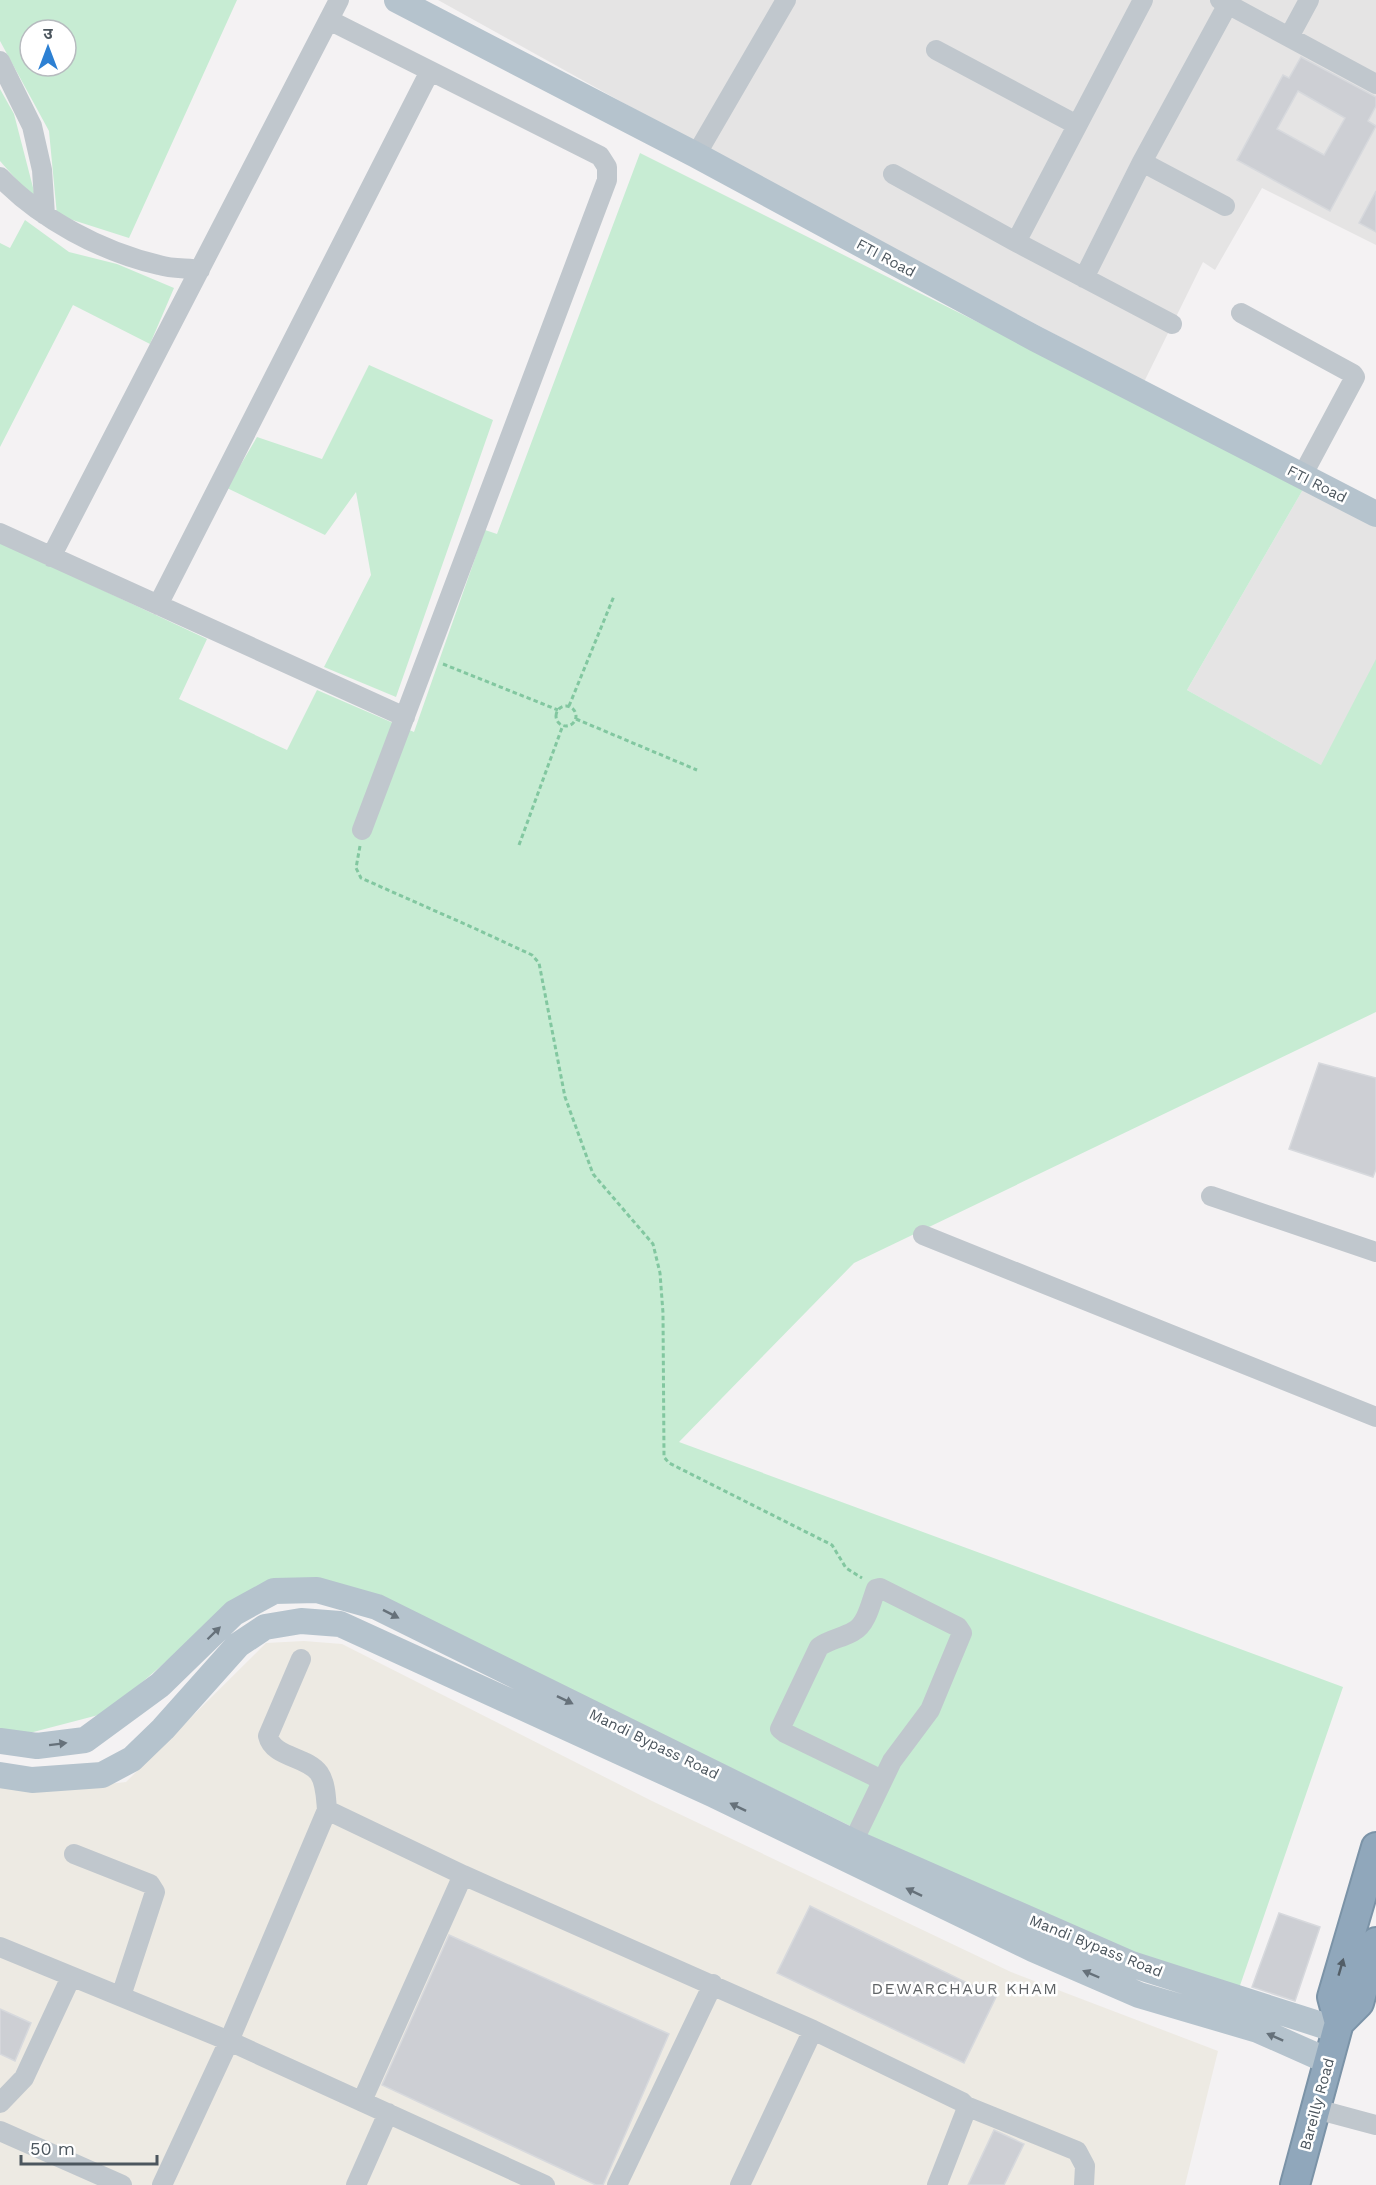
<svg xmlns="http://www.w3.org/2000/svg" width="1376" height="2185" font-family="'Work Sans','Noto Sans Devanagari',sans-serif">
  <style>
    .commercial { fill: #edeae3 }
    .education { fill: #e5e4e4 }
    .green { fill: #c7ecd3; fill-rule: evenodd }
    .building { fill: #cdcfd4; stroke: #d7d9dd; stroke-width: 1.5; fill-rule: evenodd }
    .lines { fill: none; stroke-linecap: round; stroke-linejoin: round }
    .highway-casing { stroke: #7b93a7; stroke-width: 32 }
    .path { stroke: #82c7a0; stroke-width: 3; stroke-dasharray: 4.5 3; stroke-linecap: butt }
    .minor { stroke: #c0c7cd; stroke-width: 20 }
    .major { stroke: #b5c3cd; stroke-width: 26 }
    .highway { stroke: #90a7bb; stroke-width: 28 }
    .oneway { fill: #66717a }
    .oneway2 { fill: #535e67 }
    .labels { text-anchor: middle; stroke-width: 5; stroke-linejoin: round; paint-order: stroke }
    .street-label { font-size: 15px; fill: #4c565e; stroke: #fff }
    .neighbourhood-label { font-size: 16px; letter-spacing: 1.5px; fill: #5f6366; stroke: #fff }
  </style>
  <rect width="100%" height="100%" fill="#f4f2f3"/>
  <!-- commercial -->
  <path class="commercial" d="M304,1641L342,1644L652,1801L1011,1972L1218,2051L1185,2185H0V1786L38,1792L126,1782L266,1643Z"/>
  <!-- education -->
  <path class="education" d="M438,0H1376V245L1262,188L1215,270L1203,262L1144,382L665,126Z
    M1305,486L1376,522V796L1187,690Z"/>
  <!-- green -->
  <path class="green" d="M0,0H237L129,238L57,215L49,131L0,41ZM30,30H66V66H30Z
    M0,89L14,114L37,203L0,161Z
    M640,153L1305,486L1187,690L1321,765L1376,659V1012L854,1263L679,1442L1343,1687L1235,2000L957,1878L548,1679L343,1586L249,1591L106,1713L18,1736L0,1733V542L207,639L179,699L287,750L317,690L414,732L485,530L497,534Z
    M25,220L69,252L117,264L174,288L150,344L73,305L0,447V243L10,248Z
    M369,365L493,420L396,697L324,667L371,575L356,492L325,535L227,488L257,437L322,459Z"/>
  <!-- building -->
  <path class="building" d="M1301,57L1376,97V106L1368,121L1376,126L1330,211L1237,160L1283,75L1289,78ZM1298,91L1345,118L1324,155L1277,129Z
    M1376,191V232L1359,223Z
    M1319,1063L1376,1078V1169L1373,1177L1289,1149Z
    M810,1906L996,1997L964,2063L777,1973Z
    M1279,1913L1320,1927L1295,2001L1252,1987Z
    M449,1935L669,2034L603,2185H596L382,2085Z
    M0,2009L31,2023L15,2061L0,2054Z
    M994,2130L1024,2144L1004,2185H968Z"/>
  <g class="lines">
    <defs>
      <path id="highway" d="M1339,2023L1359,2003L1376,1942
        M1295,2185L1337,2030L1339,2023L1332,1997L1376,1847"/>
    </defs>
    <!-- highway casing -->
    <use href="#highway" class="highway-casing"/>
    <!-- path -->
    <path class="path" d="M443,664L558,710
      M556 716a10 10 0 1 1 20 0a10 10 0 1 1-20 0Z
      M569,706L614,596
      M576,719L697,770
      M519,845L563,725
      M360,846L356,868L361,878L476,929L532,955L539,963L565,1097L593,1174L653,1244L660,1273L663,1313L664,1457L669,1463L832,1545L846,1568L862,1578"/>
    <!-- minor -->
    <path class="minor" d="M1220,0L1376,84
      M329,20L600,156L607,167V180L362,830
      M1289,37L1309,0
      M936,50L1077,125
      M0,61L32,126L42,170L45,215
      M696,155L786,0
      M1142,162L1225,206
      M893,174L1016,242L1172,324
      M0,177C40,219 102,252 159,265C172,269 186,268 200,270
      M1016,242L1143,0
      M1084,278L1142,162L1228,4
      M1241,313L1353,374L1355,377L1302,476
      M0,533L405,717
      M51,557L339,0
      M158,605L430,71
      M1211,1196L1376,1252
      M923,1235L1376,1417
      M301,1659L268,1736C273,1758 307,1756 319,1773C326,1783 326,1799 327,1810
      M853,1842L892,1761L930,1710L962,1633L958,1627L880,1588L876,1589C871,1602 867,1624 854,1631C843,1638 830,1639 819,1647L780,1729L785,1733L882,1780
      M74,1854L150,1884L155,1892L121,1996
      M0,1947L229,2041L545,2185
      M362,2101L463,1875
      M0,2103L24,2078L71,1977
      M966,2106L1077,2151L1085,2166L1084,2185
      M1316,2109L1376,2125
      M0,2131L122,2185
      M162,2185L229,2041L327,1810L463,1875L813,2030L962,2102L966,2106L965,2113L937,2185
      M356,2185L388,2113
      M617,2185L713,1984
      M740,2185L813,2030"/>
    <!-- major -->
    <path class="major" d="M397,0L696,155L1036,339L1376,514
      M0,1741L37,1746L85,1740L160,1685L234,1613L274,1591L317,1590L377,1607L853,1842L1131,1964L1337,2030
      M0,1775L32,1780L102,1775L132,1759L163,1729L238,1645L265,1627L301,1621L340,1624L712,1794L1033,1949L1139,1995L1258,2030L1328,2061"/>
    <!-- highway -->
    <use href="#highway" class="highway"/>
  </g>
  <!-- one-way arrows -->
  <defs><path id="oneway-solid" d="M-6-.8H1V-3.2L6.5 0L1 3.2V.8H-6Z" transform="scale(1.5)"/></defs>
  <g class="oneway">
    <use href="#oneway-solid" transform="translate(391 1614) rotate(27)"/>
    <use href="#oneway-solid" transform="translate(214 1633) rotate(-44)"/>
    <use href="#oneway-solid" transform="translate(565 1700) rotate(26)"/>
    <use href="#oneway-solid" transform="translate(58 1744) rotate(-7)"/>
    <use href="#oneway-solid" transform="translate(738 1807) rotate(-154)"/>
    <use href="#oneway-solid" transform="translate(914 1892) rotate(-154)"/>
    <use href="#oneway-solid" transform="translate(1091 1974) rotate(-157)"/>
    <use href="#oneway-solid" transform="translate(1275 2037) rotate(-156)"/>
  </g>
  <use class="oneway2" href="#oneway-solid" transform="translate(1341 1967) rotate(-74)"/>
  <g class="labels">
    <!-- street labels -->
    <g class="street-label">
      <text transform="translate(886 258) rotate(28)" y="5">FTI Road</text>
      <text transform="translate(1317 484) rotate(27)" y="5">FTI Road</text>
      <text transform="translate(654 1744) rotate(26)" y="5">Mandi Bypass Road</text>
      <text transform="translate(1096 1946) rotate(22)" y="5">Mandi Bypass Road</text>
      <text transform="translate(1317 2104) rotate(-75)" y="5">Bareilly Road</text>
    </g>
    <!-- neighbourhood labels -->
    <g class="neighbourhood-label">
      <text x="965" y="1994">DEWARCHAUR KHAM</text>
    </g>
  </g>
  <!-- north arrow -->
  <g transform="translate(48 48)"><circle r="28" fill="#ffffff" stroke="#b7bbbf" stroke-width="1.5"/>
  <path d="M0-4.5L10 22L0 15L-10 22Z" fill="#2d80d3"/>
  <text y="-9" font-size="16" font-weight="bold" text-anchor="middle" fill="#4c565e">उ</text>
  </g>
  <!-- scale -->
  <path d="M21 2155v9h136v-9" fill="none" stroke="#4c565e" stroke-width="3"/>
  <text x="30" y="2155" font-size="18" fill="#4c565e" stroke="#ffffff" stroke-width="4.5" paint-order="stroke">50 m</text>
</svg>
